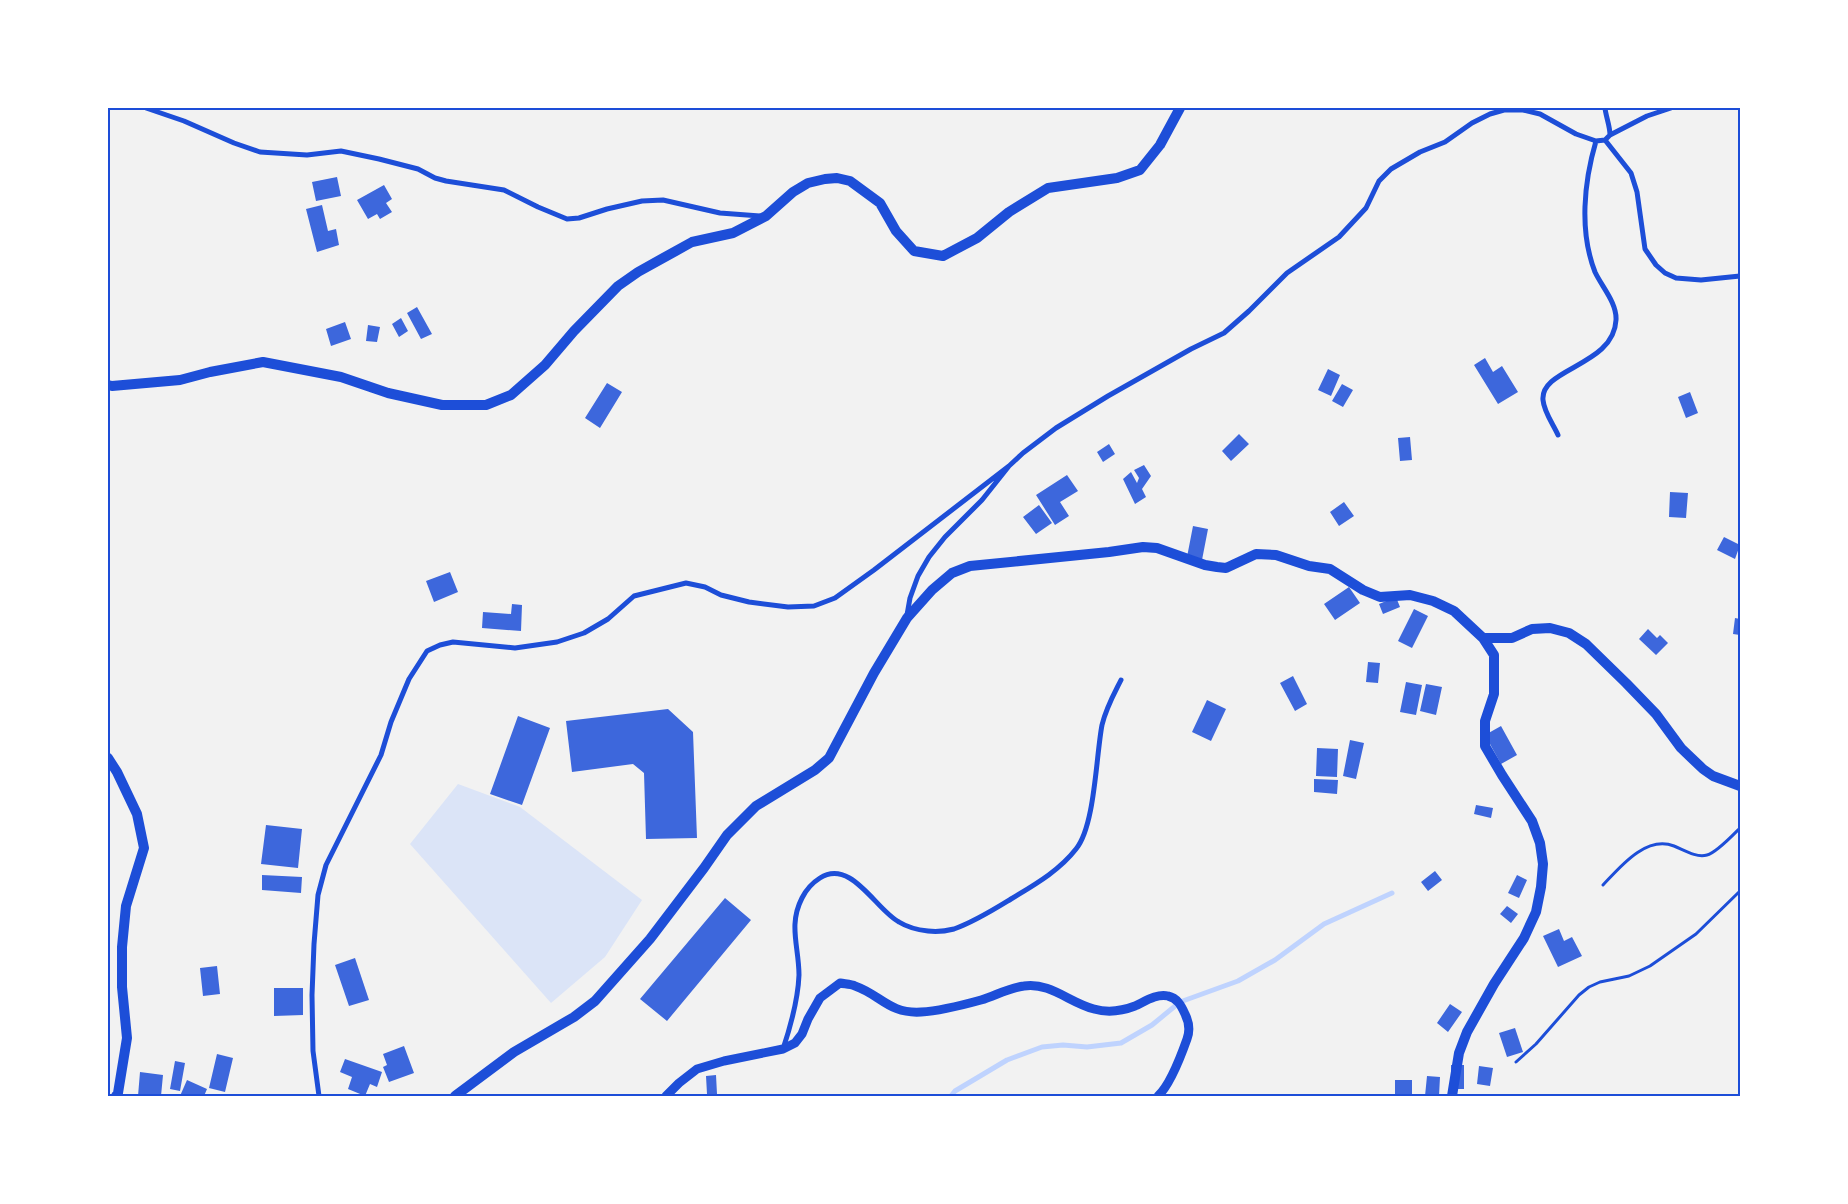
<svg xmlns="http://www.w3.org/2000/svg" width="1848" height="1204" font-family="Commissioner,sans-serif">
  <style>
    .green { fill: #dbe4f7 }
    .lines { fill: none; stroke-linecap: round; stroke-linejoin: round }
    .stream { stroke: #bfd3fe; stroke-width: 5 }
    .building { fill: #3d67dc }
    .path { stroke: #1d4ed8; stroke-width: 3 }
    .minor { stroke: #1d4ed8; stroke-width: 5 }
    .tertiary { stroke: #1d4ed8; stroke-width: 9 }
    .secondary { stroke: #1d4ed8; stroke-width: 10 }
    .neatline { fill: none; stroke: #1d4ed8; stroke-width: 2 }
  </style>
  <rect width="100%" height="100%" fill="#f2f2f2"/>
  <!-- green -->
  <path class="green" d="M458,784L520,807L642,900L605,957L551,1003L410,844Z"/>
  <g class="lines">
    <!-- stream -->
    <path class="stream" d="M951,1096L955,1091L1007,1060L1042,1047L1063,1045L1087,1047L1121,1043L1152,1025L1180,1002L1238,981L1275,960L1324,924L1392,893"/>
  </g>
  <!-- building -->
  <path class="building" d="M337,177L341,196L316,201L312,182Z
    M384,185L392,199L386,203L392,212L380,219L377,214L368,219L357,200Z
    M322,205L328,231L336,229L339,245L317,252L306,209Z
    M417,307L432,334L421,339L407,313Z
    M401,318L408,331L399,337L392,324Z
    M345,322L351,339L331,346L326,329Z
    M368,325L380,327L377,342L366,341Z
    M1485,358L1493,372L1502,366L1518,392L1498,404L1474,365Z
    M1328,369L1340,375L1331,396L1318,390Z
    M607,383L622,392L600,428L585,418Z
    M1342,384L1353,390L1343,407L1332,401Z
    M1690,392L1698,413L1686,418L1678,397Z
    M1239,434L1249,444L1231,461L1222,451Z
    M1410,437L1412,460L1400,461L1398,438Z
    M1109,444L1115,454L1103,462L1097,452Z
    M1144,465L1151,476L1142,489L1146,497L1135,504L1123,479L1131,472L1137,483L1139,478L1134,470Z
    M1067,475L1078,491L1060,502L1069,516L1055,525L1036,495Z
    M1670,492L1688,493L1686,518L1669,517Z
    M1344,502L1354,516L1339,526L1330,512Z
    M1039,505L1052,523L1036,534L1023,517Z
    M1193,526L1208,529L1202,560L1187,557Z
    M1724,537L1740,545L1735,559L1717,550Z
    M450,572L458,592L434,602L426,581Z
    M1349,587L1360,603L1335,620L1324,604Z
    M1396,597L1400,607L1383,614L1379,604Z
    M512,604L522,605L521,631L482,628L483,612L511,614Z
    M1414,609L1428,616L1412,648L1398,641Z
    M1735,618L1740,619V635L1733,634Z
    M1648,629L1657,638L1660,635L1668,643L1656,655L1639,639Z
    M1368,662L1380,663L1378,683L1366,682Z
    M1293,676L1307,704L1295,711L1280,683Z
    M1406,682L1422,685L1416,715L1400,712Z
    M1426,684L1442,687L1436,715L1420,711Z
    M1207,700L1226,709L1211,741L1192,732Z
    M668,709L693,732L697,838L646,839L644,773L633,764L572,772L566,721Z
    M518,716L550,728L522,805L490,794Z
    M1501,726L1517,755L1501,764L1485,735Z
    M1350,740L1364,743L1356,779L1343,776Z
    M1317,748L1338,749L1337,777L1316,776Z
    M1314,779L1338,780L1337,794L1314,792Z
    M1476,805L1493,808L1491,818L1474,814Z
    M266,825L302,829L298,868L261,864Z
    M1435,871L1442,880L1428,891L1421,882Z
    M262,875L302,877L301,893L262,890Z
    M1517,875L1527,880L1519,898L1508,893Z
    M725,898L751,920L667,1021L640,999Z
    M1507,906L1518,914L1511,923L1500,914Z
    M1559,929L1564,941L1572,937L1582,956L1558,967L1543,936Z
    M355,958L369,1000L349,1006L335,965Z
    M217,966L220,994L203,996L200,968Z
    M274,988H303V1015L274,1016Z
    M1450,1004L1462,1012L1448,1032L1437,1023Z
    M1515,1028L1523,1052L1507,1057L1499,1033Z
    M404,1046L414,1073L389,1082L383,1067L387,1065L383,1054Z
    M217,1054L233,1058L225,1092L209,1088Z
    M345,1059L382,1072L377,1087L370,1084L365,1096L348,1089L352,1077L340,1072Z
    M175,1061L185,1063L180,1091L170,1089Z
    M1451,1065H1464V1089H1451Z
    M1479,1066L1493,1068L1490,1086L1477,1084Z
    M140,1072L163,1075L161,1096H138Z
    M716,1075L717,1094H707L706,1076Z
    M1427,1076L1440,1077L1439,1096H1425Z
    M187,1080L207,1089L204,1096H180Z
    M1395,1080H1412V1096H1395Z"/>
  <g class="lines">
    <!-- path -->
    <path class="path" d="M1603,885C1620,867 1646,835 1674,846C1684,850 1696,858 1707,855C1716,853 1733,835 1740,828
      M1516,1062L1536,1044L1579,995L1589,987L1600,982L1629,976L1650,966L1696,934L1740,891"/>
    <!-- minor -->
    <path class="minor" d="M146,108L184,121L234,143L260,152L307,155L341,151L379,159L418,169L435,178L446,181L504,190L538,207L567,219L579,218L607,209L642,201L663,200L720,213L760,216
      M1610,135L1647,116L1671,108
      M1605,140L1631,173L1637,192L1645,249L1656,265L1665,273L1676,278L1701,280L1740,276
      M1558,435C1553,424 1544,412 1543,400C1540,368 1614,366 1616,320C1617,303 1602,287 1595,272C1579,231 1584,182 1596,141
      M907,615L910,598L918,576L929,557L945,537L982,500L1009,466L1023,453L1056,428L1108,396L1191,349L1224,333L1249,311L1287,273L1339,237L1366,208L1379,181L1391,169L1420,152L1445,142L1472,123L1490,114L1504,110H1523L1540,114L1576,134L1596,141L1605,140L1610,135C1610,126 1606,117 1605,108
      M783,1049C791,1025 798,1000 799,975C799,947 788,925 802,898C806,890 812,883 820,878C851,858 876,910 899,922C907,927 919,930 928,931C936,932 946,931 954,929C974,922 993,910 1011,899C1034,885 1059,871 1076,849C1095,826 1096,756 1102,725C1106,708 1114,694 1121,680
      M319,1096L313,1051L312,995L314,944L318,895L326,865L381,755L391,722L409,679L427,651L440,645L453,642L515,648L557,642L584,633L608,619L634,596L686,583L705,587L721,595L749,602L788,607L814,606L835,598L874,570L1009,466"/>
    <!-- tertiary -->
    <path class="tertiary" d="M666,1096L679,1083L697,1069L724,1061L783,1049L795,1043L802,1034L808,1019L820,998L840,983C845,984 851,984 855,986C881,995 889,1014 921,1012C939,1011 963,1005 981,1000C995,996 1008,988 1024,986C1050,982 1070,1003 1094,1009C1108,1013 1122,1011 1135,1006C1144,1002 1157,993 1168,996C1177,998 1181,1005 1185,1014C1189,1022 1190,1031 1187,1039C1181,1056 1170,1085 1158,1096"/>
    <!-- secondary -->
    <path class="secondary" d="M108,385L112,386L180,380L210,372L263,362L341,377L388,393L442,405H486L511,395L545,365L574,331L618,286L638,272L692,242L733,233L766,216L793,192L808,183L825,179L837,178L850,181L880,203L896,231L914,251L943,256L977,238L1009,212L1048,188L1117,178L1140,170L1160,145L1180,108
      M1483,638H1512L1532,629L1550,628L1569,633L1586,644L1626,683L1656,714L1681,748L1703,769L1713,776L1740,786
      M108,758L117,772L137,814L144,848L126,906L122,947V987L127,1038L118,1093L116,1096
      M455,1096L514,1052L574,1017L595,1001L650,939L704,868L727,835L756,806L815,770L829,758L874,673L907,618L932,590L952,573L970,566L1109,552L1143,547L1157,548L1205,565L1217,567L1226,568L1256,554L1276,555L1309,566L1330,569L1363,590L1380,597L1410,595L1433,601L1454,611L1483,638L1494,655V694L1485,721V746L1502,775L1532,821L1540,843L1543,864L1541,887L1536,912L1524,938L1494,984L1467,1032L1459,1053L1452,1096"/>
  </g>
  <!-- border -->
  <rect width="1848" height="1204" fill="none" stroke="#ffffff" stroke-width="218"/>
  <rect x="109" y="109" width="1630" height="986" class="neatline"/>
</svg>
